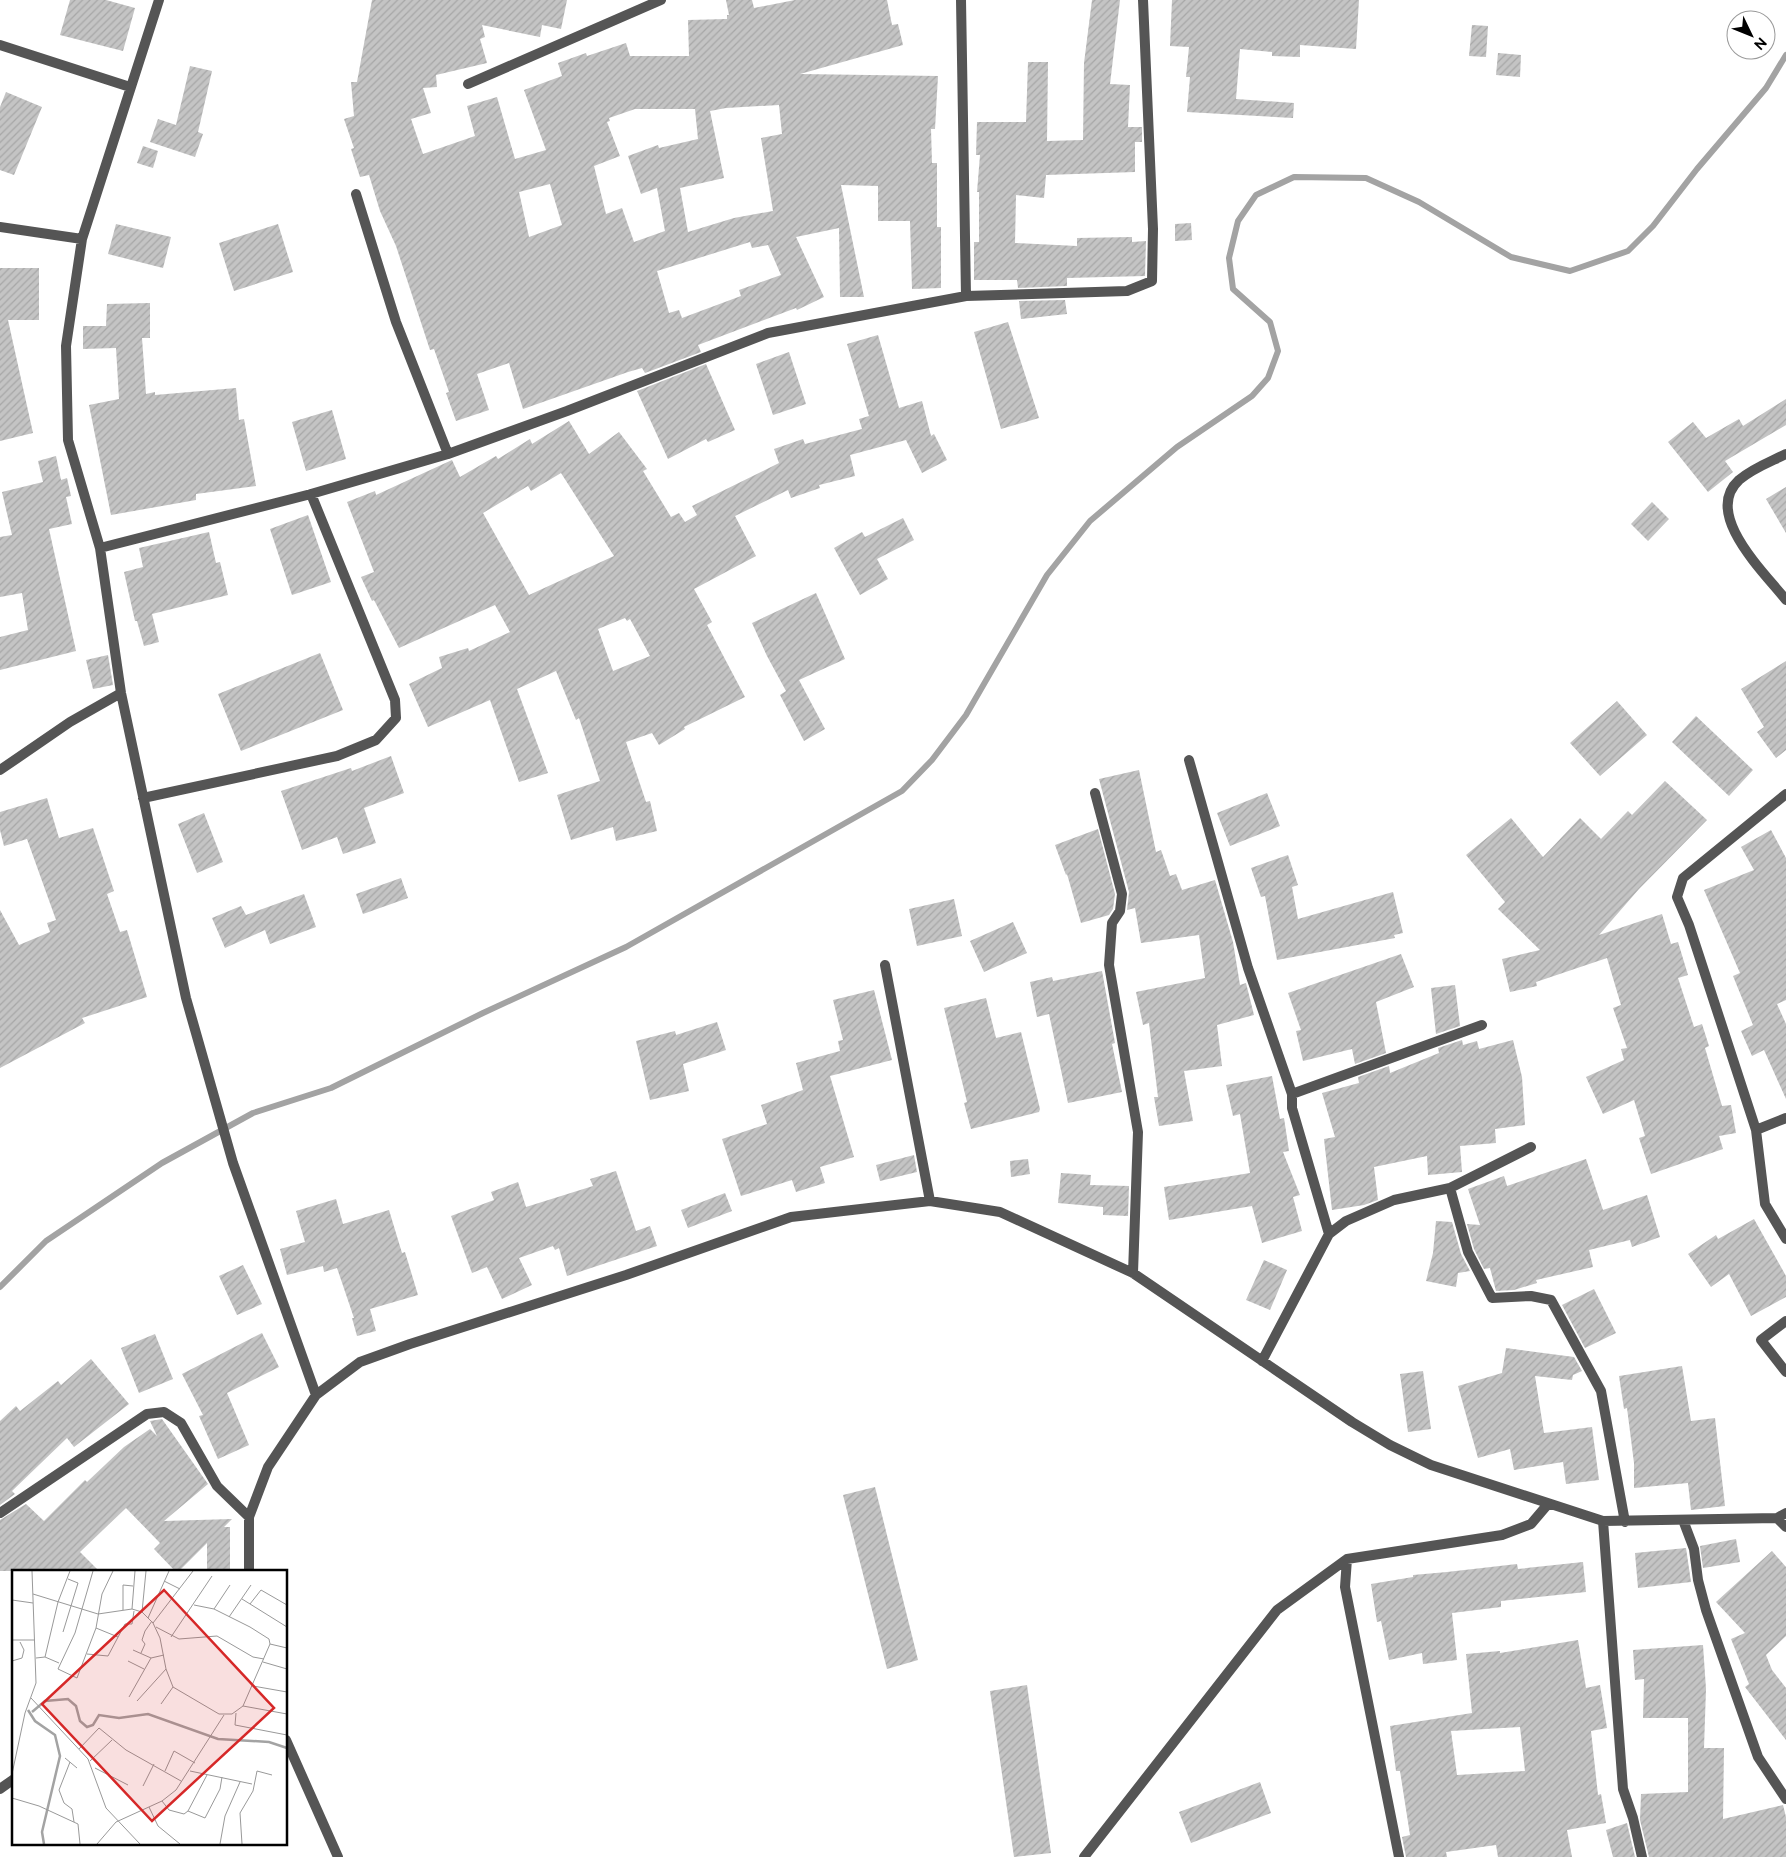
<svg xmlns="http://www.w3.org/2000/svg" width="1786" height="1857" font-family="Raleway,sans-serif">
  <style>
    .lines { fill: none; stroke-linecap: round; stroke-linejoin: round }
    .stream { stroke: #a3a3a3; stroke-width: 6 }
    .building { fill: url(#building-hatch); fill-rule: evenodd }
    .minor { stroke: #555; stroke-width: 10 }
    .inset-river { fill: none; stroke: #a3a3a3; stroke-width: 2.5 }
    .inset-road { fill: none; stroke: #999; stroke-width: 1 }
    .view { fill: #d62828; fill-opacity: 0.15; stroke: #d62828; stroke-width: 2.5 }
    .inset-edge { fill: none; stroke: #000; stroke-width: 2.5 }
  </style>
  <defs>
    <pattern id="building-hatch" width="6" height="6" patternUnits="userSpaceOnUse" patternTransform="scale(1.25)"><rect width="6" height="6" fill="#c4c4c4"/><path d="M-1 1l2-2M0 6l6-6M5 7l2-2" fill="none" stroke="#a7a7a7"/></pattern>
  </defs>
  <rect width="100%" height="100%" fill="#fff"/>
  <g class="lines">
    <!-- stream -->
    <path class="stream" d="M0,1287L46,1241L162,1163L253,1113L331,1088L483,1013L626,947L902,791L932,760L966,715L1047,575L1090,521L1177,447L1252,396L1268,378L1278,351L1270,322L1233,289L1229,258L1238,221L1256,195L1294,177L1366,178L1419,202L1511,257L1570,271L1628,251L1653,226L1697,169L1766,88L1786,55"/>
  </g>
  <!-- building -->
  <path class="building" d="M70,0H106L135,8L123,51L60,35Z
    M372,0H567L561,29L542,25L540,37L482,25L485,37L480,39L487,63L436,75L437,87L423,88L431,113L411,119L423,154L475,136L467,106L497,97L515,159L546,150L524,90L562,76L558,63L586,53L587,56L626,43L630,56H689L688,20L727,19V15H729L726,0H752L754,8L795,0H887L892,25L898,24L903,45L800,74L938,76L935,129H931L932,163H937V227H941V288L912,289L910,221H878V186L841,185L864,297H840L839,228L796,237L824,297L797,310L796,308L698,345L701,352L645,373L642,368L628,372L523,409L509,363L477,374L489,410L456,421L446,393L449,392L434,349L430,350L396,246L380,211L369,175L360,177L351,149L354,148L344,119L354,116L351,82H357ZM779,105L782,134L761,138L773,211L734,218L688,232L680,188L724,178L710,111L726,108ZM635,109H695L698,139L659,148L658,145L628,156L641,194L657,188L665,231L634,242L622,208L606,214L594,166L620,156L607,122L610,121L609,118ZM550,184L562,225L529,237L519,192ZM750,242L752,248L768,245L781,275L739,290L741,296L682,318L679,310L669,313L657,271Z
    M1092,0H1120L1110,84L1130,85L1128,127H1142V142H1135V172L1046,175L1044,198L1016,195L1015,243L1077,246V238L1132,237V242L1146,241L1145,276L1067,278V286L1018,288L1017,280H974V242H979V192H977L980,155H976L977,122H1026L1028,62H1048L1047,141L1083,140L1084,63Z
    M1172,0H1359L1356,49L1300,45V57L1272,56V52L1240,49L1236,99L1294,103L1293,118L1187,112L1190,77H1186L1189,47L1170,46Z
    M1472,25L1488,26L1486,57L1469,56Z
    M1498,53L1521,55L1520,77L1496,75Z
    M190,66L212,71L198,132L203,134L195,157L150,142L158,119L176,125Z
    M6,92L42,107L14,175L0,170V107Z
    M143,146L158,151L153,168L137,163Z
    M1191,223L1192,240L1175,241V224Z
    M116,224L171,237L163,268L108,254Z
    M278,224L293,272L234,291L219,243Z
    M0,268H39V320H8L33,433L0,441Z
    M1065,300L1067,314L1021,319L1019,301Z
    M150,303V338H142L146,394L155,392V395L236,388L239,420L244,419L256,486L196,494V500L111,515L89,405L119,399L116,348L83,349V326H106L107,304Z
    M1008,322L1039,418L1001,429L974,332Z
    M878,335L899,408L922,401L931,436L934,434L947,460L922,473L906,440L850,455L855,476L819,485L820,488L791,498L788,490L735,516L756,556L694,589L712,622L707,625L745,697L684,727L685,729L659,745L652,733L626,742L646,802L650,801L657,831L616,841L613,827L571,840L557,795L600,781L579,718L576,720L556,671L517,689L548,773L519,782L490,700L428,727L409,684L442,668L439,657L468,648L469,651L510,632L495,605L399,648L374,600L372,601L361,577L374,572L347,502L375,491L376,495L452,460L460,477L496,456L498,459L530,439L532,444L569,421L589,454L619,432L647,469L643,471L671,517L679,513L685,522L697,515L692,506L779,463L774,449L803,439L805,444L862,429L859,419L869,416L847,344ZM561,473L614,556L529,595L483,513L528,486L531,491ZM625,618L627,621L630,619L650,656L613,671L598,629Z
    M789,352L806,404L773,415L756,364Z
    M706,364L735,430L708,442L706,439L668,459L637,391Z
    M1786,399V425L1725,461L1733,472L1708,492L1668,442L1693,422L1706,438L1739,419L1743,426Z
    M332,410L346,459L306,471L292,422Z
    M56,456L61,480L67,478L71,496L66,497L72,524L49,529L76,651L0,670V637L28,630L22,593L0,597V537L12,535L2,492L43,482L38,461Z
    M1786,487V533L1766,499Z
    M1652,502L1669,519L1648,541L1631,524Z
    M308,515L331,582L292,595L270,529Z
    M903,518L914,540L877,559L888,579L860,595L834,548L862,532L865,537Z
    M209,532L216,563L220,562L228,595L152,614L159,642L144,646L137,621H135L124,572L143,567L139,548Z
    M816,593L845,659L799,680L825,729L804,741L780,695L786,691L767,656L752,623Z
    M320,653L343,710L241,751L218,694Z
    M108,655L113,685L93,689L86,660Z
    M1786,661V750L1776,758L1757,732L1764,727L1741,689Z
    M1617,701L1647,735L1600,776L1570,743Z
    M1696,716L1753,770L1729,796L1672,742Z
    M391,756L404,793L364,808L376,843L343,854L337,837L302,850L281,791L351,768L352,771Z
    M1139,770L1156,852L1161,850L1170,876L1176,874L1182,890L1215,880L1233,942L1240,985L1246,983L1254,1015L1217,1025L1222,1066L1184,1071L1193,1121L1159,1126L1154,1097H1158L1149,1023L1143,1025L1136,992L1205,978L1199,935L1141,943L1135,908L1127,910L1129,892L1099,779Z
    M1665,781L1707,820L1639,889L1599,935L1662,914L1671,944L1678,942L1688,975L1678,978L1694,1027L1702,1024L1709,1046L1705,1048L1722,1106L1731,1105L1736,1133L1719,1136L1723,1149L1651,1174L1639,1138L1645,1136L1634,1100L1603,1114L1586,1077L1624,1060L1621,1049L1627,1048L1613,1008L1621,1005L1607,958L1536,982L1537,986L1510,992L1502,959L1540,950L1498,909L1505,902L1466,855L1511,818L1543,857L1580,818L1601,839L1628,811L1632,815Z
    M1267,793L1280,826L1230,846L1217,813Z
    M47,798L59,838L93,828L114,891L107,894L120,932L127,930L147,997L82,1018L85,1023L0,1068V910L19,945L50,932L47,923L56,920L27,839L4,846L0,830V812Z
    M204,813L223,862L197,873L178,824Z
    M1098,829L1115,894L1113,909L1109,915L1081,923L1067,874L1066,875L1055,845Z
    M1771,830L1786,858V1000L1777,1004L1786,1024V1099L1764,1050L1752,1056L1741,1031L1753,1025L1733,976L1740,973L1704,890L1754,870L1741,847Z
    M1288,855L1298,885L1292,887L1298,919L1393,892L1403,933L1394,935L1395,938L1277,960L1265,896L1261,897L1251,868Z
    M401,878L408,898L363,914L356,894Z
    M304,894L316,927L270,944L265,930L225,948L212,918L241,906L246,915Z
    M954,899L962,936L917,946L909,909Z
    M1013,922L1027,953L984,972L970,941Z
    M1401,954L1414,987L1376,1002L1386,1053L1355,1064L1352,1049L1303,1061L1296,1031L1301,1030L1288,993Z
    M1102,971L1115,1043L1112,1044L1122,1092L1068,1103L1049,1014L1037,1017L1030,982L1052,977L1053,981Z
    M1455,985L1460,1026L1436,1034L1431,988Z
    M874,990L892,1060L830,1076L854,1157L820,1167L825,1183L796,1192L792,1180L741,1196L722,1139L767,1124L761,1105L803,1090L796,1063L840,1051L838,1041L843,1040L833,1000Z
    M986,998L996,1038L1021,1032L1040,1109L1039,1112L971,1129L964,1103L967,1102L944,1008Z
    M717,1022L726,1050L683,1064L689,1091L650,1100L636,1041L675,1031L676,1035Z
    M1462,1040L1463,1045L1477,1041L1479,1049L1513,1040L1522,1077L1525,1125L1495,1129L1496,1143L1460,1146L1462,1172L1428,1175L1427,1156L1374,1167L1378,1200L1364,1205L1332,1210L1324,1139L1335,1137L1322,1093L1359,1083L1358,1077L1389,1066L1390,1073L1439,1053L1438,1048Z
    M1272,1076L1280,1119L1284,1118L1289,1151L1283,1152L1300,1195L1293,1197L1302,1231L1262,1243L1252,1206L1169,1220L1164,1187L1250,1173L1240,1114L1233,1116L1226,1085Z
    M914,1155L917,1172L880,1181L876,1165Z
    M1028,1159L1030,1174L1011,1177L1010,1161Z
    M1586,1159L1603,1210L1647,1195L1660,1237L1632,1247L1630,1240L1589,1250L1593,1267L1536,1280L1537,1283L1514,1290L1496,1291L1490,1268L1484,1269L1474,1249L1467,1224L1480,1225L1468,1189L1504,1176L1507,1186Z
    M616,1171L636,1231L650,1226L657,1246L567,1276L559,1248L555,1250L553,1246L519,1258L532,1285L502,1299L487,1267L472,1273L451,1216L494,1200L491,1192L518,1182L526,1207L593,1186L590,1179Z
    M1061,1173L1091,1175L1090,1185L1129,1186L1128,1216L1103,1215V1207L1058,1203Z
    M725,1193L732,1211L688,1228L681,1210Z
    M336,1199L343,1224L389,1210L402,1253L405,1252L418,1295L370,1309L376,1331L357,1336L352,1318H354L337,1268L324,1272L323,1266L287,1275L280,1249L305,1242L296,1211Z
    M1754,1219L1786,1276V1297L1751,1316L1729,1274L1711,1287L1688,1254L1716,1235L1718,1239Z
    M1436,1221L1452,1222L1461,1254L1470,1271L1458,1273L1456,1287L1426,1281L1433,1253Z
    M1264,1260L1287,1270L1270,1310L1246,1300Z
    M243,1265L262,1304L237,1315L219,1276Z
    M1594,1289L1616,1333L1585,1348L1562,1305Z
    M262,1333L279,1367L227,1393L249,1445L218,1459L199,1416L203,1415L182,1374Z
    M155,1334L173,1379L139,1393L121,1348Z
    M1506,1348L1574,1357L1582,1371L1573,1375L1572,1380L1535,1376L1544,1433L1592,1427L1599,1480L1566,1484L1563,1462L1514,1470L1510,1449L1478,1458L1458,1386L1502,1373Z
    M91,1359L129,1404L74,1447L67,1438L12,1491L15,1494L0,1505V1421L16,1406L20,1411L58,1381L61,1385Z
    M1682,1366L1691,1421L1715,1418L1725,1506L1691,1510L1688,1483L1634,1488V1463L1627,1408L1624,1409L1619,1376Z
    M1423,1371L1431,1429L1408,1432L1400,1374Z
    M162,1419L208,1484L164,1521L232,1519L224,1527H230V1571H207V1543L179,1571H175L154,1549L160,1543L126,1508L80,1552L99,1571H0V1520L26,1504L44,1521L85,1480L87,1482L124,1447L150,1429L157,1436L150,1421Z
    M875,1487L918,1660L887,1669L843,1495Z
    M1736,1539L1740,1562L1703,1568L1700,1546Z
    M1686,1548L1691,1582L1638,1588L1635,1553Z
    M1772,1551L1786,1567V1636L1766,1655L1772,1670L1786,1688V1740L1745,1687L1749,1684L1731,1639L1745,1633L1716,1602Z
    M1583,1562L1586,1592L1501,1601V1607L1452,1613L1457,1660L1423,1664L1422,1653L1389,1660L1381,1621L1377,1622L1371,1584L1413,1577V1575L1447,1572L1517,1564L1518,1569Z
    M1578,1640L1586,1688L1600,1685L1607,1728L1591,1731L1598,1795L1601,1794L1606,1823L1567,1830L1572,1857H1498L1496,1845L1446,1852L1447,1857H1406L1402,1837L1410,1835L1400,1771H1396L1390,1726L1472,1713L1466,1654L1500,1651V1653ZM1520,1727L1525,1771L1457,1775L1451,1731Z
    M1703,1645L1706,1689L1704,1748H1724L1723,1819L1783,1805L1786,1817V1857H1649L1640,1820L1641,1794L1688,1792V1718H1643L1644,1679L1635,1680L1633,1650Z
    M1027,1685L1051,1853L1014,1857L990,1691Z
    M1260,1782L1271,1813L1191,1843L1179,1812Z
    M1627,1823L1635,1857H1613L1606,1830Z"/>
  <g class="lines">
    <!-- minor -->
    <path class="minor" d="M159,0L82,239L66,346L68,440L100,548L121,693L186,998L233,1163L316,1395
      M961,0L966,296
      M0,45L130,87
      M468,84L661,0
      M356,194L396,322L448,454
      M0,227L82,239
      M1786,454C1770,462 1753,468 1739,480C1702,514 1765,573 1786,600
      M100,548L311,494L448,454L567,411L768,333L966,296L1127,291L1152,281L1153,229L1143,0
      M1189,760L1248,968L1292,1094V1108L1329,1234
      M0,770L70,722L121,693
      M1095,793L1122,894L1120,911L1112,923L1109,965L1138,1132L1133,1273
      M1786,794L1683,878L1677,897L1689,925L1756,1130L1765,1204L1786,1239
      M143,798L337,756L376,740L396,718L395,700L311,494
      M885,965L930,1201
      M1292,1094L1482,1025
      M1756,1130L1786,1118
      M1450,1188L1468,1252L1492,1298L1531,1296L1551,1300L1601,1391L1625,1522
      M1786,1321L1761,1340L1786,1372
      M1262,1361L1329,1234L1346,1221L1394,1200L1450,1188L1531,1147
      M0,1513L147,1414L164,1412L181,1423L217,1486L249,1517
      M1777,1518L1786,1527
      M1683,1520L1694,1549L1698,1580L1706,1610L1758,1757L1786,1799
      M1603,1521L1623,1789L1633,1818L1642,1857
      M1347,1559L1345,1587L1399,1857
      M249,1571V1517L268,1467L316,1395L360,1362L410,1344L626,1275L791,1217L930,1201L1000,1212L1133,1273L1352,1422L1390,1445L1431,1465L1603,1521L1777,1518L1786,1513
      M286,1740L338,1857
      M0,1789L14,1779
      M1084,1857L1277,1610L1347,1559L1502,1535L1531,1524L1548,1504"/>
  </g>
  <!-- overview -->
  <g transform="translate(12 1570)">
    <rect width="275" height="275" fill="#fff"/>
    <path class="inset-river" d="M16,140L23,151L43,165L48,186L30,262L32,274M20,142L33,131L56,129L64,136L68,151L75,157L81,155L87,145L107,148L136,144L206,169L257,172L275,178"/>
    <path class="inset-road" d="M81,1L63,63L46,99L65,108L84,58L90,24L101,1M152,11L168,19M21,24L86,44L120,39L130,42L141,53L148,68L154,99L161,117L207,144H220L231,136L258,74M230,29L275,57M0,30L21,33M238,34L249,20L275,35M182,35L202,39L238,57L257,69L258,74L275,78M120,39L123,1M202,39L218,15M111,40V15L121,16M130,42L134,1M217,47L239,15M136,48L157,1M141,53L181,1M144,57L167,69L205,66L241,87L252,89M84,58L106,67M51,62L66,13L56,9M159,67L200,6M0,70H23M121,80L139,88L152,85M129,83L133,74L130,70L133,61L140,51M75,84L96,86L113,54H120L122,41M33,87L46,32L58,1M24,88L33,87L47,93M0,91L10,88L12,80L8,72M116,91L132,99M251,92L275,99M241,116L275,122M117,127L139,88M19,128L76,189L94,238L128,274M125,131L154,99M149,134L161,117M231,136L275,144M224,143L223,155L275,165M67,179L87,158L114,180L169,211M53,188L65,198M78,191L100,170M58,192L47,220L52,233L60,239L62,252M83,198L116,215M153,201L162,181L183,193M178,201L240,214M0,204L13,143L24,113L20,1M131,216L142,194M0,228L27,236L66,254L68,274M150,231L157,240L172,244L176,241L193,248L208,219L210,207M137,237L146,256L168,274M176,241L195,205M85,274L104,252L150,231L164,220L212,145M208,274L213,246L228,212M230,274L228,243L241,221L245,201L260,205"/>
    <path class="view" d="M152,20L262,138L140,251L30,134Z"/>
    <rect width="275" height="275" class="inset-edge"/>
  </g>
  <!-- north arrow -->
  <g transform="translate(1751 35) rotate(133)"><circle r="24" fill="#ffffff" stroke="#999999"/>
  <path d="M0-4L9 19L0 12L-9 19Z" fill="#000000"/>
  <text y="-8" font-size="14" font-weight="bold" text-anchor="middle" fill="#000000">N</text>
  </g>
</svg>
